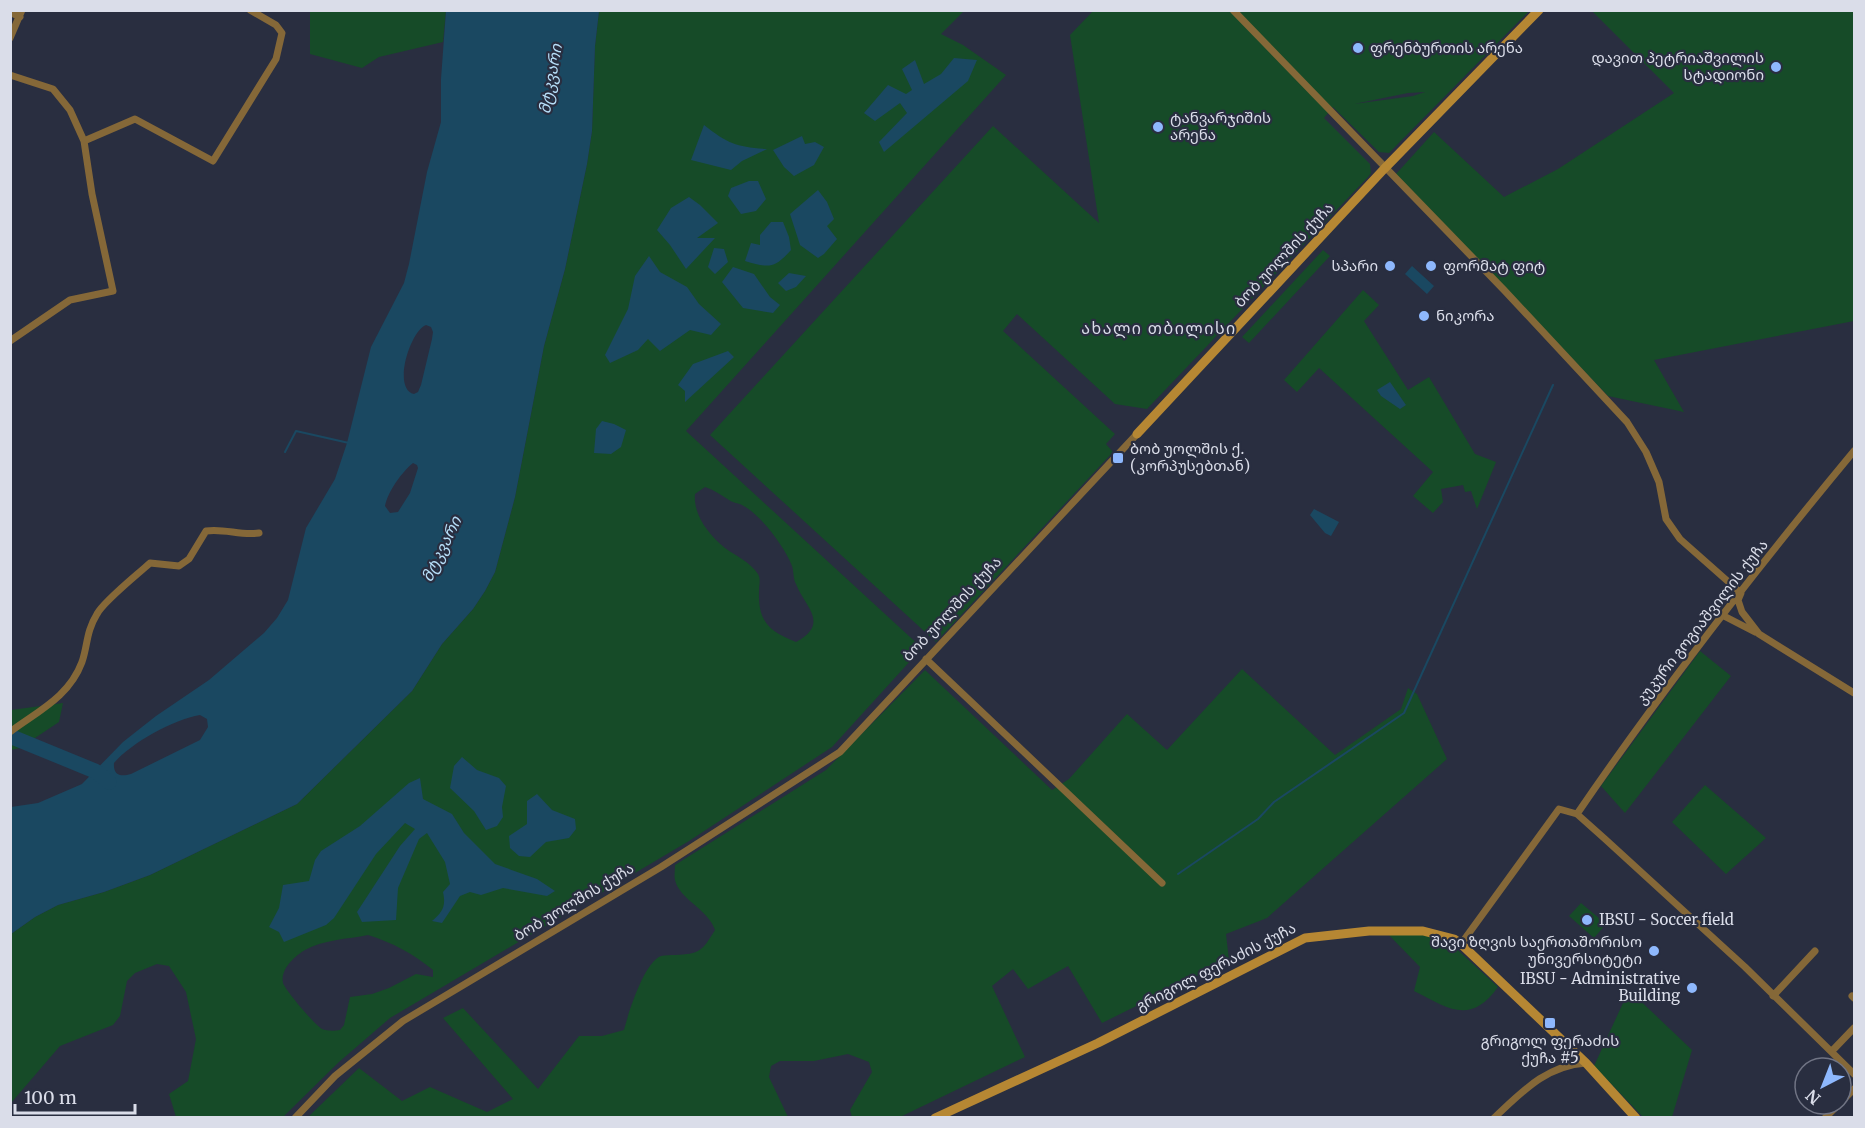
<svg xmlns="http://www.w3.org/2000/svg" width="1865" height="1128" font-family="Merriweather,'Noto Sans Georgian',serif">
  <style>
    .green { fill: #164b28; fill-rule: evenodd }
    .water { fill: #1a4861; fill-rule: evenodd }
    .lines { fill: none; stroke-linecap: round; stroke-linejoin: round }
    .stream { stroke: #1a4861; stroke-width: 2 }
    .river { stroke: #1a4861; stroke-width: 15 }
    .street { stroke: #856838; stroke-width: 7 }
    .secondary { stroke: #b68733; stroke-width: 9 }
    .poi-dot { fill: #8eb8fd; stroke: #292e40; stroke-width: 2 }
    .labels { text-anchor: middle; stroke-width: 4.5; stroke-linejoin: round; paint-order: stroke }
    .poi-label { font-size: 15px; fill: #dadde9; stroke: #292e40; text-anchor: start }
    .street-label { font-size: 15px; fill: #dadde9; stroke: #292e40 }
    .water-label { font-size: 16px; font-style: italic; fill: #b6def8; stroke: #292e40 }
    .neighbourhood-label { font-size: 16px; letter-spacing: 1.5px; fill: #dadde9; stroke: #292e40 }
  </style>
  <rect width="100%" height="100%" fill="#292e40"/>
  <!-- green -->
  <path class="green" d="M961,10L963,12L941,34L963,45L1006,75L686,431L922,648L832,747L689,841L390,1018L339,1062L283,1117H176L169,1094L188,1081L196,1039L186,992L169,966L157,964L135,973L127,981L120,1016L113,1025L60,1046L11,1103V934L35,917L58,905L104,892L150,875L297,804L412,691L442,644L473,609L485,591L495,572L515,497L544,346L565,269L587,164L592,131L595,46L599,11ZM705,487C714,490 721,495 729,500C733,503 738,503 742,505C760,514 785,547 792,566C794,572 793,579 796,584C804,606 831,623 796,642C769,631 758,622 759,591C759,585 761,579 758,574C750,562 736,556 725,548C709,535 693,515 695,494ZM368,935C393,943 412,953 433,970V977L416,974L389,988L372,994L350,997L344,1025L340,1030C334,1031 327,1031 322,1029C314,1024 286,991 283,983C280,969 295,956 305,950C322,940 348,939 368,935Z
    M310,11H446L443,42L379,57L362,68L310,54Z
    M1093,11H1529L1389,153L1379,152L1333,107L1324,118L1370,164L1371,173L1368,177L1147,409L1115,404L1017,314L1003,331L1115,434L1106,444L1113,452L936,642L710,435L993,126L1099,223L1070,35ZM1425,92L1413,96L1354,104L1408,93Z
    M1592,11H1854V321L1654,360L1684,412L1608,396L1396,174L1434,132L1504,197L1558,169L1674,93Z
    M1323,250L1330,256L1249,343L1242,337Z
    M1363,290L1379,305L1364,321L1408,390L1429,377L1475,454L1496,462L1477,509L1471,491L1465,492L1463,485L1441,489L1443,502L1433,513L1413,496L1433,472L1319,368L1297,392L1284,380Z
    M1700,651L1731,676L1625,813L1601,786Z
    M1242,669L1335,755L1401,709L1408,688L1417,694L1447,759L1267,918L1226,934L1229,960L1102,1023L1068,966L1028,989L1013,969L992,986L1025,1057L900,1117H852L850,1110L872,1072L869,1062L848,1054L814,1061H780L771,1066L769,1077L788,1117L307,1118L359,1068L402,1101L430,1087L487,1112L513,1099L443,1018L463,1008L538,1089L579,1036H602L624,1030C628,1014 644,962 661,956C665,955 671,955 675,955C700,954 702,951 715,930C708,909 679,899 675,880C674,876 675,870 675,865L826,770L925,670L1052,790L1069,779L1127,714L1167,750Z
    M63,703L59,722L20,748L11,750V710Z
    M1705,785L1766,838L1726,874L1672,822Z
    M1581,903L1606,924L1594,938L1569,916Z
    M1385,931L1428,934L1449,942L1498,987C1470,1026 1448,1008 1414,991L1420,967Z
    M1629,990L1692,1050L1672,1117H1643L1594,1066Z"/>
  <!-- water -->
  <path class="water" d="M446,11H599L595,46L592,131L587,164L565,269L544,346L515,497L495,572L485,591L473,609L442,644L412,691L297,804L150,875L104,892L58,905L35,917L11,934V807L38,803L82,784L123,742L156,716L209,680L264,633L277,618L288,600L306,528L335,479L347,443L371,347L404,283L409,264L427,172L441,122V79ZM426,325L431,327L433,332L432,339L421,385L418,392L414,394C392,389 410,331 426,325ZM413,463L417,465L418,468L410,493L398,512L390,513L385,506C388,491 402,472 413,463ZM200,715L207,719L208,727L200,740L131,774C120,777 113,775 114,763C131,743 174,719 200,715Z
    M954,58L977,60L968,81L884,152L879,142L907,113L900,103L875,121L864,113L888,85L906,94L912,90L902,69L915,60L924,84L941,74Z
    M704,125C728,144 737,147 767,149L742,161L731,170L691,160Z
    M802,136L805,144L815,142L824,147L814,165L794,176L784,167L773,150Z
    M749,181H758L766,199L756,211L741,214L728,196L731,188Z
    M818,190L827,202L834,219L827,226L837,239L824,254L818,258L800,245L790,214Z
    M689,197L700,205L718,223L697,238H715L686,269L670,245L657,230L671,208Z
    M771,222H783L789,237L791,250C774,269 769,268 745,261L751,243L760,245V235Z
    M714,248L724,249L728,262L715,274L708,267Z
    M649,256L660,272L687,287L699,304L721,324L711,335L690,330L660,351L648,339L638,350L610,363L605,355L628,309L635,276Z
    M1412,266L1434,286L1427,294L1405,274Z
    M733,267L754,274L770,297L780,305L773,313L743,308L722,282Z
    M789,273L806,276L796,287L786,291L778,283Z
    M728,351L734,357L685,402V391L678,385L693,364Z
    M1390,382L1406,405L1400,409L1381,396L1377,390Z
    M602,421L614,424L626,430L621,447L611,454L594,453L596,429Z
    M1314,509L1339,522L1331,536L1325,533L1310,515Z
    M462,757L477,770L499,778L506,786L502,807L503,817L497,826L486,830L474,811L450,788L454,766Z
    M420,778L423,799L452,814L464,833L495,864L537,879L555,891L547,896L503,888L481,895L470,892L460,896L442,923L432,921C443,912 446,906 443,892L450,884L445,862L427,833L419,839L398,888L396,920L362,922L357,912L400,846L415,829L405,823L376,854L334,918L326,925L284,942L279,932L269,927L279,908L283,885L309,881L315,860L321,851L360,826L409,783Z
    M537,794L552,810L575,819L576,829L569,838L546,842L530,857L519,856L510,848L509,836L527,824V801Z"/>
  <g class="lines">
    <!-- stream -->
    <path class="stream" d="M285,452L296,431L349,443
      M1178,874L1258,819L1274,802L1404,713L1553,385"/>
    <!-- river -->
    <path class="river" d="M12,737L95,771L109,782"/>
    <!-- street -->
    <path class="street" d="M1233,10L1504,290L1627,422L1646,452L1659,482L1666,519L1680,539L1741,593L1738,600L1742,612L1759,634L1854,693
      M10,12L20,17
      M10,38L22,10
      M10,75L53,89L70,110L84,141L92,194L113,291L70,300L10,341
      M84,141L135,119L213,161L276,59L282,33L276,25L250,10
      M1722,615L1755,632
      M926,659L1162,883
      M10,732C38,711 69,697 82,662C88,644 86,632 97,614C104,601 137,575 150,563L179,566L189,559L206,531C224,528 241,536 259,533
      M1577,814C1663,688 1757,568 1854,451
      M1461,944L1559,809L1577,814L1605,839L1745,967L1854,1074
      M1773,996L1815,951
      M1852,996L1854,998
      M1832,1051L1854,1028
      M1841,1102L1854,1089
      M295,1118L335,1076L403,1021L661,867L840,752L1137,434
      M1494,1118C1522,1092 1545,1066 1586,1063
      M1825,1118L1839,1104"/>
    <!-- secondary -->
    <path class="secondary" d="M1137,434L1384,169L1539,10
      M935,1118L1098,1043L1305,938L1369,931H1423L1454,939L1461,944L1586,1063L1636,1118"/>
  </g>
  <!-- markers -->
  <g class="poi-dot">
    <circle cx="1358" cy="48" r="6"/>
    <circle cx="1776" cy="67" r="6"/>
    <circle cx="1158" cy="127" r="6"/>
    <circle cx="1390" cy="266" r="6"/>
    <circle cx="1431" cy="266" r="6"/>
    <circle cx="1424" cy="316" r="6"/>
    <rect x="1112" y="452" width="12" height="12" rx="3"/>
    <circle cx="1587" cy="920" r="6"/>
    <circle cx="1654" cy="951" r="6"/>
    <circle cx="1692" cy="988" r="6"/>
    <rect x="1544" y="1017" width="12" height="12" rx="3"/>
  </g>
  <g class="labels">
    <!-- poi labels -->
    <g class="poi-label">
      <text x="1370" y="53">ფრენბურთის არენა</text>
      <text x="1764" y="63" text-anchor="end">დავით პეტრიაშვილის<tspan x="1764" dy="17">სტადიონი</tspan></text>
      <text x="1170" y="123">ტანვარჯიშის<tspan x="1170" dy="17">არენა</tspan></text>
      <text x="1378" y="271" text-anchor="end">სპარი</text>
      <text x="1443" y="271">ფორმატ ფიტ</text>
      <text x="1436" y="321">ნიკორა</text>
      <text x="1130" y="454">ბობ უოლშის ქ.<tspan x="1130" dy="17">(კორპუსებთან)</tspan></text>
      <text x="1599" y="925">IBSU - Soccer field</text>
      <text x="1642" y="947" text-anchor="end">შავი ზღვის საერთაშორისო<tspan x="1642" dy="17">უნივერსიტეტი</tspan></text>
      <text x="1680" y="984" text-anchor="end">IBSU - Administrative<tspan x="1680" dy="17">Building</tspan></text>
      <text x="1550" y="1046" text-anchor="middle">გრიგოლ ფერაძის<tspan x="1550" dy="17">ქუჩა #5</tspan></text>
    </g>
    <!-- street labels -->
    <g class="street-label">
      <text transform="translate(1284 255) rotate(-47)" y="5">ბობ უოლშის ქუჩა</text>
      <text transform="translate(952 609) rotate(-47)" y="5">ბობ უოლშის ქუჩა</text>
      <text transform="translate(1702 622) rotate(-52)" y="5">კუკური გოგიაშვილის ქუჩა</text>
      <text transform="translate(574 902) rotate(-31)" y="5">ბობ უოლშის ქუჩა</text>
      <text transform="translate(1216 967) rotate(-27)" y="5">გრიგოლ ფერაძის ქუჩა</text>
    </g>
    <!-- water labels -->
    <g class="water-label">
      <text transform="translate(550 79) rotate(-80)" y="6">მტკვარი</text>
      <text transform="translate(441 549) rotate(-64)" y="6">მტკვარი</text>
    </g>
    <!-- neighbourhood labels -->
    <g class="neighbourhood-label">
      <text x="1159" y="334">ახალი თბილისი</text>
    </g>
  </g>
  <!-- border -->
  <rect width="1865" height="1128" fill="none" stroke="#dadde9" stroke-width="24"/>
  <!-- north arrow -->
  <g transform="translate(1823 1086) rotate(222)"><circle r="28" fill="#292e40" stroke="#707484" stroke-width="1.5"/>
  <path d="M0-4.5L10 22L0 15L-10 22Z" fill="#8eb8fd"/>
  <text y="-9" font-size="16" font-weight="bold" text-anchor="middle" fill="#dadde9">N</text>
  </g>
  <!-- scale -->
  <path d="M15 1104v9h120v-9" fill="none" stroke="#dadde9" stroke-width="3"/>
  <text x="24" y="1104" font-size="18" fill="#dadde9" stroke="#292e40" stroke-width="4.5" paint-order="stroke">100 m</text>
</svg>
